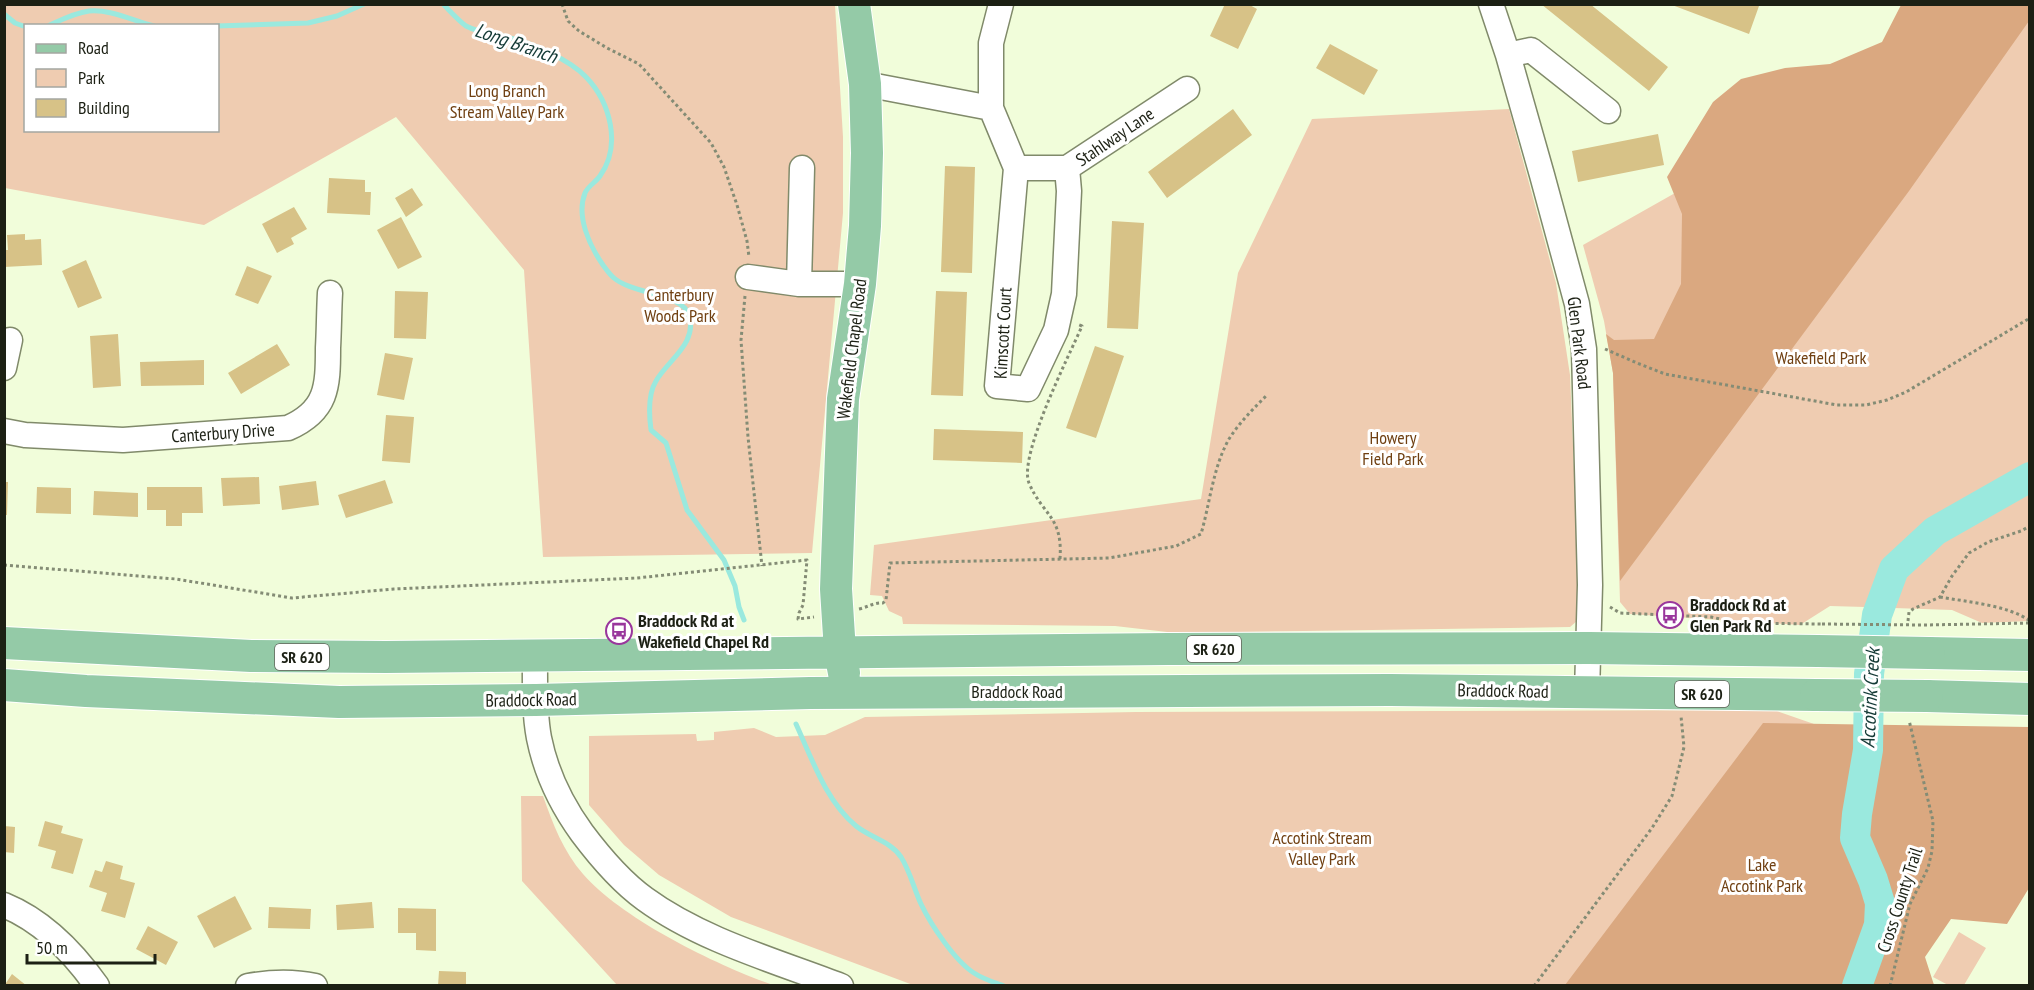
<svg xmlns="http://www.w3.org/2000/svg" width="2034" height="990" font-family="'PT Sans Narrow',sans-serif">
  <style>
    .green { fill: #efccb1; fill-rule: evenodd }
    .forest { fill: #daa880 }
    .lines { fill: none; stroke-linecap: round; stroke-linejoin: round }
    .stream { stroke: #9ae9de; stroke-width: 5 }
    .river { stroke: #9ae9de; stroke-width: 30 }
    .building { fill: #d7c287 }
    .minor-casing { stroke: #808a6a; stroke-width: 27 }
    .major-casing { stroke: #fff; stroke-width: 34 }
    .path { stroke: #848c75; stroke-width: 3; stroke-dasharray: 3 3; stroke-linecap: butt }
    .minor { stroke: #fff; stroke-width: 24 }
    .major { stroke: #94caa7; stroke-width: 32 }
    .major-bridge-casing { stroke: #fff; stroke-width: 34; stroke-linecap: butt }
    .path-bridge { stroke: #848c75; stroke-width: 3; stroke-dasharray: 3 3; stroke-linecap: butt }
    .major-bridge { stroke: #94caa7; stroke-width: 32 }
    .labels { text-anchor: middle; stroke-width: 6; stroke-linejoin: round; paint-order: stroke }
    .shield { fill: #fff; stroke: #60635a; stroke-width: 1.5 }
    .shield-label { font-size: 16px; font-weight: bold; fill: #1c2014 }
    .park-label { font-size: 18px; fill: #704012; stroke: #fff }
    .street-label { font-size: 18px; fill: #1c2014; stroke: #fff }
    .poi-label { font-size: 18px; font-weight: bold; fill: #1c2014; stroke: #fff; text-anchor: start }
    .water-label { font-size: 20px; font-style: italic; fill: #143a36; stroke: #fff }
  </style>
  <rect width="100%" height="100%" fill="#f1fdda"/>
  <!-- green -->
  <path class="green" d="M4,5H835L843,137V213L812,553L543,557L524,270L396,117L204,225L5,188ZM26,26H218V130H26Z
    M2029,5V621L1982,623L1952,610L1865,607L1830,606L1800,625L1630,614L1620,602L1613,373L1604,321L1583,245L1884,75Z
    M1509,109L1556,283L1570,375L1580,613L1577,621L1570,627L1176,633L1115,626L903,624L902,617L889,611L882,596L870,595L874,545L1201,499L1238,273L1312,119Z
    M1774,710L1814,724L1934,985H913L731,917L659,875L624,845L589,805V736L696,734L697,741L714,740V732L754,728L776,737L825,735L865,717L1136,712Z
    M521,796H543C553,824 563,851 583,874C622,919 716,965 773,985H617L522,881Z
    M1959,932L1986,948L1964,985H1948L1933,977Z"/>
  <!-- forest -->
  <path class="forest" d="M1901,5H2029V21L1909,191L1620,581L1613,373L1606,334L1614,340L1654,339L1681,284L1682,214L1667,177L1713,102L1741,79L1785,68L1830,64L1882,42Z
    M1763,723L2029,727V888L2007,924L1951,919L1925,957L1934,985H1565Z"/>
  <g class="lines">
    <!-- stream -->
    <path class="stream" d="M443,4C450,11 458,20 466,26C479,33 496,34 510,38C532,43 570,60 586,77C610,102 622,145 600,176C596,182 588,186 585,193C576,216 589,245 603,265C606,269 610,275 614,278C632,294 683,294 689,315C698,343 668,360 656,381C648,394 649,415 651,430L666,443L687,510L724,560L735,586L739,607L744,620
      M4,14L15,23L26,27
      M48,26C61,20 74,13 89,11C111,9 133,21 154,26
      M216,26L308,23L337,16L364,4
      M796,724C812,759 826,801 856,826C871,838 890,841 901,857C910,871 914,889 921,904C931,925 955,961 974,973C983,979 993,982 1004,986"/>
    <!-- river -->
    <path class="river" d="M1857,986L1879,925L1880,903L1873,880L1855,838L1857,814L1868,750L1869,674L1877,615L1894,569L1935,531L2030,477"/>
  </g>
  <!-- building -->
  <path class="building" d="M1225,4H1248L1257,9L1238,49L1210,36Z
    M1541,4H1590L1668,67L1649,91Z
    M1755,4L1759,6L1749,34L1672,5Z
    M1330,44L1378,70L1364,95L1316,68Z
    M1233,109L1252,135L1167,198L1148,172Z
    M1658,134L1664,165L1578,182L1572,151Z
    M945,166L975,167L972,273L941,272Z
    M329,178L365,180V192H371L370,215L327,213Z
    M412,188L423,205L406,217L395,198Z
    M294,207L307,229L291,238L294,244L277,253L262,224Z
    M401,217L422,257L398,269L377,230Z
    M1112,221L1144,223L1138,329L1107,328Z
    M25,234V240L41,239L42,265L4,267V250H8L7,235Z
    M86,260L102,298L78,308L62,271Z
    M247,266L272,276L258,304L235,295Z
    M395,291L428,292L426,339L394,338Z
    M936,291L967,292L963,396L931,395Z
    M118,334L121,386L93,388L90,336Z
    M277,344L290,365L241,394L228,373Z
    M1095,346L1124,356L1096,438L1066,428Z
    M385,353L413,358L404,400L377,395Z
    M204,360V385L141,386L140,362Z
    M386,415L414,417L410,463L382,461Z
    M934,429L1023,432L1022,463L933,460Z
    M259,477L260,504L223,506L221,478Z
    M385,480L393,503L346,518L338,495Z
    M316,481L319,505L282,510L279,486Z
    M4,482H8L7,515H4Z
    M37,487L71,488V514L36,513Z
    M147,487H202L203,513H182V526H166V510H147Z
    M94,491L138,493V517L93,515Z
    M45,821L63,826L61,833L83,839L73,874L51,868L56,851L38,846Z
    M4,826L15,827L14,853L4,852Z
    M106,861L123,866L120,879L135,883L125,918L101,911L107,893L89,887L95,870L102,872Z
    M235,896L252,929L214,948L197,916Z
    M372,902L374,928L337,930L336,905Z
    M269,907L311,909L310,929L268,928Z
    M398,908L436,909V951L416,950V933H398Z
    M148,926L178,942L166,965L136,949Z
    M439,971L466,972V986H438Z
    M12,974L27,986H4Z"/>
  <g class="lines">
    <defs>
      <path id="minor" d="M1001,4L991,43V108L1016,168H1067L1187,89
        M1491,4L1508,55L1542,175L1577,304L1584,349L1590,585L1587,693
        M1508,55L1531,50L1608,111
        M865,84L991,108
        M802,168L799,284H860
        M1016,168L997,386L1028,389L1056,330L1064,294L1069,191L1067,168
        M748,277L799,284
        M4,368L10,340
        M4,431L25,435L123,440L288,428C327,411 328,387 328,348C329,330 329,311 330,293
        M535,656C535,683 534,712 539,738C546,773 561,804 582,833C600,857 620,881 645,899C701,940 776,961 841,986
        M4,905C43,921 73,952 97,986
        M248,986C271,982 292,981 315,986"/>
      <path id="major" d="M4,643L251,656L386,657L1168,649L1589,648L1818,651
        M1929,653L2030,655
        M844,673L840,652L836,589L843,399L860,284L865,226L867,153L865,84L854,4
        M4,685L86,691L339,702L536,700L810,693L1390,690L1816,695
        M1927,696L2030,699"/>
    </defs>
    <!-- minor casing -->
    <use href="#minor" class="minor-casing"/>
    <!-- major casing -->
    <use href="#major" class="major-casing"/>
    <!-- path -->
    <path class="path" d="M562,4L568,21L579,31L607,48L639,64L711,143L724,167L737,205L747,241L749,257
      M745,296L741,340L748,437L762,566
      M1605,349L1637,363L1665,374L1837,405H1866L1887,400L1906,392L2030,318
      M1060,559C1063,516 1043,516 1029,483C1018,456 1069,356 1082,326L1077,324
      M4,565L176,579L292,598L394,589L637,578L807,560L803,605L799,613L798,619L814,617
      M1940,597C1967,602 2008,605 2030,621
      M1610,607L1620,613L1711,617L1738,623L1822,624
      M859,609C868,607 875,602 883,603L886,600L890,563L1109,558L1176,546L1201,534C1210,503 1213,467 1229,439C1239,423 1253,409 1266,396
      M1908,621L1909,612L1913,609L1940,597L1952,576L1969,553L1988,542L2021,531L2030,526
      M1924,625L2030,623
      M1534,986L1652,828L1672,796L1684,747L1681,716
      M1890,986L1910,904L1928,868L1932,851L1933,821L1909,720"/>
    <!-- minor -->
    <use href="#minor" class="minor"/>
    <!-- major -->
    <use href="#major" class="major"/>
    <defs>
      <path id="major-bridge" d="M1818,651L1929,653
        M1816,695L1927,696"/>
    </defs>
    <!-- major-bridge casing -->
    <use href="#major-bridge" class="major-bridge-casing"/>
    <!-- path-bridge -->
    <path class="path-bridge" d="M1822,624L1924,625"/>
    <!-- major-bridge -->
    <use href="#major-bridge" class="major-bridge"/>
  </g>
  <!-- icons -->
  <defs>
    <symbol id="bus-ring" viewBox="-11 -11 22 22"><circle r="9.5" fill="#fff" stroke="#99369c" stroke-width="1.5"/><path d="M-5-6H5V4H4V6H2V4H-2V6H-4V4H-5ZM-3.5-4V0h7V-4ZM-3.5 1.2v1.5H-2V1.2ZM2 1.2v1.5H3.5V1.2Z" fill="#99369c"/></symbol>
  </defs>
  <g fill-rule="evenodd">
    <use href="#bus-ring" x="1655" y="600" width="30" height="30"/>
    <use href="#bus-ring" x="604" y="616" width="30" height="30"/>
  </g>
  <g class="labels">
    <!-- shield labels -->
    <g class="shield">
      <rect x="1187" y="636" width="54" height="26" rx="4.5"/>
      <rect x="275" y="644" width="54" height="26" rx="4.5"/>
      <rect x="1675" y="681" width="54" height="26" rx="4.5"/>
    </g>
    <g class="shield-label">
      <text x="1214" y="655">SR 620</text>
      <text x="302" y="663">SR 620</text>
      <text x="1702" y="700">SR 620</text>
    </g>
    <!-- park labels -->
    <g class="park-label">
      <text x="507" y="97">Long Branch<tspan x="507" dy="21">Stream Valley Park</tspan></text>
      <text x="680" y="301">Canterbury<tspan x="680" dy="21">Woods Park</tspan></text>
      <text x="1821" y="364">Wakefield Park</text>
      <text x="1393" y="444">Howery<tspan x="1393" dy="21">Field Park</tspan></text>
      <text x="1322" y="844">Accotink Stream<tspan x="1322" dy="21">Valley Park</tspan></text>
      <text x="1762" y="871">Lake<tspan x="1762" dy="21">Accotink Park</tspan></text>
    </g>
    <!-- street labels -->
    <g class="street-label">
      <text transform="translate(1115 137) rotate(-34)" y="6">Stahlway Lane</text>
      <text transform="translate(1003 333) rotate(-87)" y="6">Kimscott Court</text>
      <text transform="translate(1579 343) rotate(83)" y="6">Glen Park Road</text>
      <text transform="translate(852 349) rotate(-83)" y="6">Wakefield Chapel Road</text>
      <text transform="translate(223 433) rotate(-4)" y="6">Canterbury Drive</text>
      <text transform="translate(1503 691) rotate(1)" y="6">Braddock Road</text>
      <text x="1017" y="698">Braddock Road</text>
      <text transform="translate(531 700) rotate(-1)" y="6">Braddock Road</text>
      <text transform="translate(1900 900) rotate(-72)" y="6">Cross County Trail</text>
    </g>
    <!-- poi labels -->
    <g class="poi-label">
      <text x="1690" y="611">Braddock Rd at<tspan x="1690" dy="21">Glen Park Rd</tspan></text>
      <text x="638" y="627">Braddock Rd at<tspan x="638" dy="21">Wakefield Chapel Rd</tspan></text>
    </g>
    <!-- water labels -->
    <g class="water-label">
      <text transform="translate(516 43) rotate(19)" y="7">Long Branch</text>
      <text transform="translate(1870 698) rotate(-87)" y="7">Accotink Creek</text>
    </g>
  </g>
  <!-- border -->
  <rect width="2034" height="990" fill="none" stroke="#1c2014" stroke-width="12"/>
  <!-- legend -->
  <rect x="24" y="24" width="195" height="108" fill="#ffffff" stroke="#a4a6a1" stroke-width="1.5"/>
  <rect x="36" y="44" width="30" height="9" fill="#94caa7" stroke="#a4a6a1" stroke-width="1.5"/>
  <text x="78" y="54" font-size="18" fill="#1c2014">Road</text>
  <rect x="36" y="69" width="30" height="18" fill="#efccb1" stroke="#a4a6a1" stroke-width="1.5"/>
  <text x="78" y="84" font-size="18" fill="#1c2014">Park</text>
  <rect x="36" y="99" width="30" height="18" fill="#d7c287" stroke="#a4a6a1" stroke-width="1.5"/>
  <text x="78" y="114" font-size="18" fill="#1c2014">Building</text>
  <!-- scale -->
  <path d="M27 954v9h128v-9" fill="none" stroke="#1c2014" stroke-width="3"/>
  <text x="36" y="954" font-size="18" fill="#1c2014" stroke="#ffffff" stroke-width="4.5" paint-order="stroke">50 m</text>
</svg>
